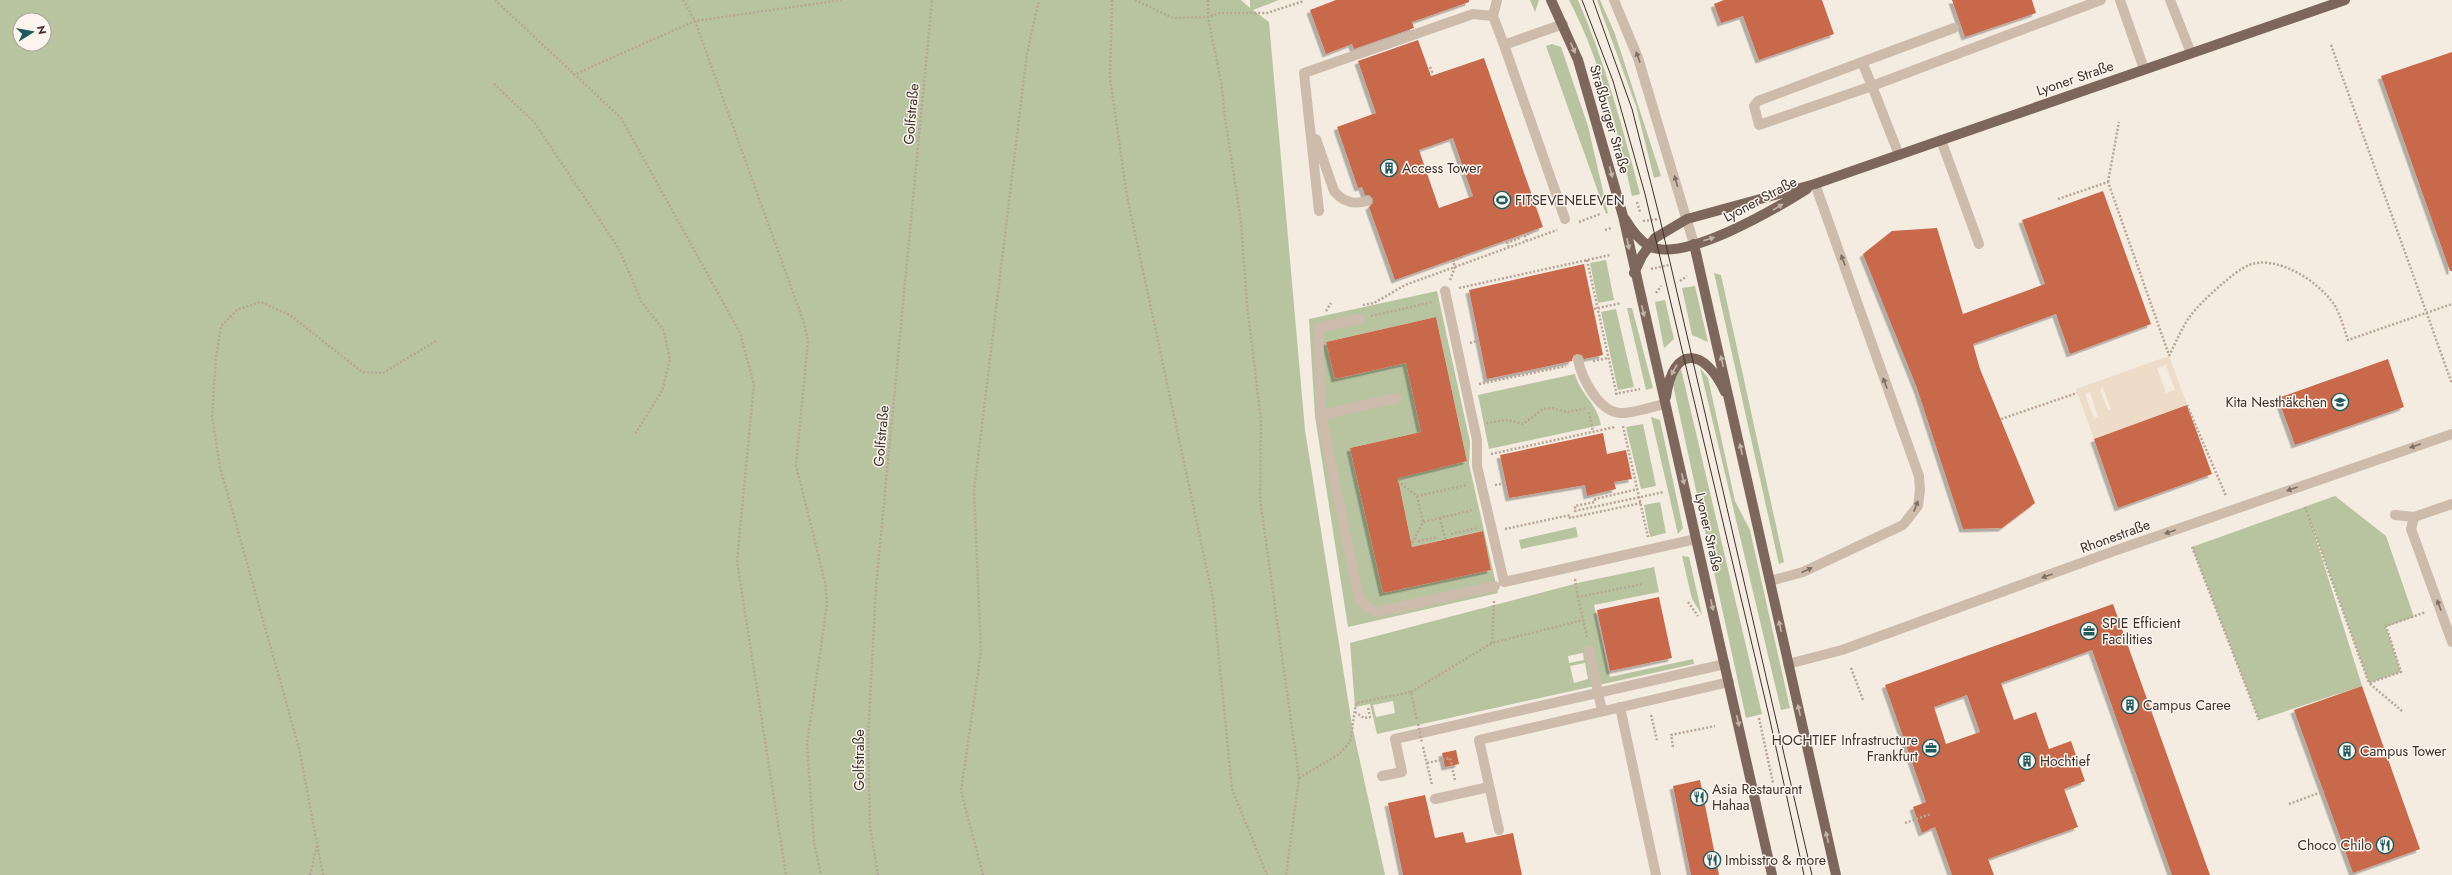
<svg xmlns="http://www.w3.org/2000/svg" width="2452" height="875" font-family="Jost,sans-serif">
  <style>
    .green { fill: #b8c4a0; fill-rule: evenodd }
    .plaza { fill: #ecdcc8; fill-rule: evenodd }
    .building { fill: #c8694b; fill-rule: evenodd; filter: url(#shadow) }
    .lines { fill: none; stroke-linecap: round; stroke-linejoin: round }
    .path { stroke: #b9a596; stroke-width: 2.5; stroke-dasharray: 2 2; stroke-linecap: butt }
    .minor { stroke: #cdbbac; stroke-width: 10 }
    .major { stroke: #7d675c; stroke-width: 10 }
    .tram { stroke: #3b302b; stroke-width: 1 }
    .path-bridge { stroke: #b9a596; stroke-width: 2.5; stroke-dasharray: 2 2; stroke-linecap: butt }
    .oneway { fill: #c2b5ac }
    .oneway2 { fill: #7d6f65 }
    .labels { text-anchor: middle; stroke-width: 3; stroke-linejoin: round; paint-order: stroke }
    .street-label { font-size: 14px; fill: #3b302b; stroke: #fbf5ee }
    .poi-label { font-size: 14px; fill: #3b302b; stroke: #fbf5ee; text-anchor: start }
  </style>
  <defs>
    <filter id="shadow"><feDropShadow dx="-3.5" dy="3.5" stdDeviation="0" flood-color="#0004"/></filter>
  </defs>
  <rect width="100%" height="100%" fill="#f4ebe1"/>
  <!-- green -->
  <path class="green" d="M0,0H1241L1250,8V0H1279L1253,10L1269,22L1305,430L1352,725L1385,875H0ZM20,20H44V44H20Z
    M1530,0H1539L1535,12Z
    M1569,0H1578C1605,62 1623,129 1640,194L1632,196C1617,129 1601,61 1569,0Z
    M1597,0H1600L1615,34L1661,176L1654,178L1636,106Z
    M1552,44L1561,47L1588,126L1608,213L1606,214L1546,46Z
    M1606,260L1614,300L1598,303L1590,263Z
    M1714,273L1721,275L1784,562L1779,564Z
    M1695,286L1708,342L1692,335L1682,288Z
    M1437,291L1470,442L1469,464L1498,593L1348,627L1315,416L1309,319ZM1436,317L1467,461L1398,477L1412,547L1482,531L1491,570L1383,593L1350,448L1421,432L1406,363L1335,379L1326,342Z
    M1665,300L1674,339L1664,348L1655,302Z
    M1627,308H1632L1653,388L1646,390Z
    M1616,309L1634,387L1618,390L1601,312Z
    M1700,368L1708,378L1735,501L1750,530L1790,708L1781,710Z
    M1681,369L1762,714L1746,718L1673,385L1675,374Z
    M1575,374C1580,394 1597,403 1601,425L1489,449L1478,395Z
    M1651,417L1660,420L1683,528L1678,534Z
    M1643,424L1656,486L1641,489L1626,427Z
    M2335,496L2386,536L2414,617L2386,627L2401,672L2369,683L2310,520L2362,686L2259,720L2192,547Z
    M1660,502L1666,533L1650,537L1644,505Z
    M1576,527L1578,537L1521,549L1519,540Z
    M1682,556L1689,557L1702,615L1692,599Z
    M1654,567L1659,592L1594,605L1610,677L1693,659L1694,664L1377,734L1370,704L1355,707L1350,643L1582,582ZM1583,653L1584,660L1569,663L1568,656ZM1585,663L1588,679L1574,683L1570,666ZM1393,701L1395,713L1376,717L1373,705Z"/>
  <!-- plaza -->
  <path class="plaza" d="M2169,356L2187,405L2094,439L2076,389ZM2166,365L2175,390L2166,393L2157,368ZM2103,388L2111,409L2108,410L2100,389ZM2090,392L2098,417L2094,419L2085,394Z"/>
  <!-- building -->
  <path class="building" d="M1336,0H1469V2L1412,22L1414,28L1354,49L1352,44L1326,54L1310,10Z
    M1724,0H1822L1834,34L1759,60L1743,16L1721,23L1714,4Z
    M1952,0H2032L2036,13L1965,37Z
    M1418,40L1431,76L1484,58L1543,227L1395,280L1369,207L1373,203V199L1369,195H1365L1362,187L1358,188L1337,127L1376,113L1358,61ZM1453,138L1473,196L1439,208L1419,150Z
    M2452,52V271H2450L2381,76Z
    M2103,191L2151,324L2070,354L2056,314L1973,344L1980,369L2035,503L2002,528L1963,529L1917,388L1863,254L1892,231L1937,228L1963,314L2045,284L2022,220Z
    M1584,264L1603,355L1584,359L1582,355L1577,354L1573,356L1572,361L1487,379L1469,290Z
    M1436,317L1467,461L1398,478L1412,547L1483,531L1491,570L1383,593L1350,448L1421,432L1406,363L1335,379L1326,342Z
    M2388,359L2404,407L2295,445L2278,398Z
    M2187,405L2212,474L2118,508L2094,439Z
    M1603,433L1607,454L1626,450L1632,479L1614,482L1616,489L1587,496L1585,485L1509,498L1500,455Z
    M1659,597L1672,658L1610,671L1597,610Z
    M2113,604L2210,875H2172L2092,650L2001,683L2014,720L2036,712L2049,749L2071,741L2085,781L2064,789L2078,827L1988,859L1994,875H1952L1935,827L1922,833L1913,807L1926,802L1885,685ZM1967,695L1980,732L1946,744L1934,707Z
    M2362,686L2420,849L2353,873L2294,710Z
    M1456,750L1459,764L1445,767L1442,753Z
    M1700,780L1719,875H1691L1673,786Z
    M1425,795L1435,838L1463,832L1466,843L1513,833L1522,875H1403L1388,803Z"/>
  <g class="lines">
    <!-- path -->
    <path class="path" d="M495,0L621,118L740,333L754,384L737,561L786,875
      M683,0L695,21L804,323L808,341L796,465L825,582L827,604L807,744L814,842L821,875
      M1112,0L1110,78L1127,196L1213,598L1232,789L1267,875
      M1135,0L1173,18L1208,17L1219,13H1267L1304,1
      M1208,0V17L1222,87L1224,111L1241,222L1247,305L1261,420L1260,499L1299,778L1286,875
      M2331,45L2452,384
      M1430,67L1432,72L1430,73
      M573,75L695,21L842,0
      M494,84L534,122L619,249L642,303L663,329L670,359L662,391L635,434
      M2108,182L2119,122
      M2058,199L2108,182L2169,355
      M1637,202L1640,212
      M1643,221L1658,219
      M1579,222L1600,214
      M1605,230L1611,228
      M1527,241L1525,236L1536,230
      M1509,247L1507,243L1520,238V236
      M1587,260L1617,396
      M1651,269L1669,265
      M1450,280L1455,267L1453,261L1464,256
      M1680,281L1687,276
      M1459,288L1610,255
      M1656,293L1661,286
      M1363,305L1374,303L1405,285L1557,230
      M1594,309L1621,303
      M1326,311L1331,303
      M1371,316L1433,302
      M1470,343L1479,340
      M2169,356C2176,342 2182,327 2191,315C2201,302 2234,271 2249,265C2277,254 2320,282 2335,306C2341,316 2344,329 2348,340L2452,304
      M1593,361L1608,358
      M1479,384L1566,366
      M1615,394L1640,389
      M2187,405L2226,496
      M1589,412L1593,432
      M2001,419L2077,393
      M1486,423L1508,420L1523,424L1543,409L1552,408L1567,412L1587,408
      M1623,426L1648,537
      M1491,454L1615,427
      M1398,481L1417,496L1467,485
      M1495,485L1506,483
      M1594,494L1595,499L1638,489
      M1417,496L1423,522
      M1595,499V502L1575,506V511L1664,492
      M2305,507L2369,683
      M1440,518L1445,539
      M1505,529L1570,515V518L1641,503
      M1451,534L1477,528
      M1418,541L1438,537
      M1412,543L1423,522L1473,510
      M2192,547L2259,720
      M1575,579L1578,597
      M1688,602L1698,616
      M1587,637L1578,597L1642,584
      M1492,643L1494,601
      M1851,668L1863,700
      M1411,692L1492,643L1583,620
      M2402,711L2369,683L2401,672L2386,626L2426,612
      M1355,712L1364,718L1370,717L1368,707
      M1651,715L1657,740
      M1759,718L1773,783
      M1423,747L1432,785
      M1673,747L1671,735L1715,726
      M1427,763L1450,758L1455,780
      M1299,778L1339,754L1350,742L1356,703L1411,692L1417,720
      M2289,804L2324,791
      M1905,823L1931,814
      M310,875L317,846
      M323,875L299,748L220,467L212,416L216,357L221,326L238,309L261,302L290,315L362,372L383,373L436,341
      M878,875L870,826L868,739L876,587L932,0
      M983,875L961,791L981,652L974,491L1027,53L1039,0"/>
    <!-- minor -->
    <path class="minor" d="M1614,0L1638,58L1694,244
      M2120,0L2144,69
      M2170,0L2191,53
      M1493,16L1497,0
      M1504,45L1565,219
      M1862,62L1758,101L1754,106L1759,125L1872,86L1862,62L1954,28
      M1316,139L1334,191C1343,202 1353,205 1367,201
      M1941,140L1979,244
      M1899,155L1872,86L2101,0
      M1319,211L1304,73L1473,14L1493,16L1504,45L1563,24
      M1445,291L1477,440V466L1504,582L1696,539
      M1359,319L1318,328L1321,415L1359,599L1368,608L1377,612L1495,586
      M1578,360C1582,378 1598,411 1620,413C1631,414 1654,406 1665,404
      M1321,415L1396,398
      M2452,504L2414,517L2411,529L2452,642
      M2395,515L2414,517
      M1770,581L1803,572L1903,525L1918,506L1920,490L1919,476L1815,184
      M1589,650L1602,711
      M1788,664L1842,650L2114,551L2452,434
      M1620,707L1656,875
      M1382,776L1402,772L1395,739L1725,664
      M1435,799L1489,787
      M1499,830L1479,740L1729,682"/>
    <!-- major -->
    <path class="major" d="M1551,0L1578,60L1623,216L1772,875
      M1625,219C1631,229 1639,240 1649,246C1683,264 1777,208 1807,189
      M1694,244L1836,875
      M1634,273L1642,256L1655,238L1687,219L1815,184L2345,0
      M1666,397C1673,344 1705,348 1725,392"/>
    <!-- tram -->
    <path class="tram" d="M1582,0L1613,81L1645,194L1769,716L1804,875
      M1593,0L1632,109L1660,219L1812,875"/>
    <!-- path-bridge -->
    <path class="path-bridge" d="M1418,724L1422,743"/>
  </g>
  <!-- one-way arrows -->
  <defs><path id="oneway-solid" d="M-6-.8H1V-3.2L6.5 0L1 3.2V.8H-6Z"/></defs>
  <g class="oneway">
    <use href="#oneway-solid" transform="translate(1573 48) rotate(66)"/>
    <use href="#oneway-solid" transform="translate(1611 172) rotate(75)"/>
    <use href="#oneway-solid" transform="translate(1778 207) rotate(-31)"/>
    <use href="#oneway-solid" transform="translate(1709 239) rotate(-18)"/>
    <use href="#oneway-solid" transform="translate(1628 244) rotate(79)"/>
    <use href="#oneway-solid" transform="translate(1643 311) rotate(77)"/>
    <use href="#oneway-solid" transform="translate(1722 361) rotate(-103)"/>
    <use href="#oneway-solid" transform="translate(1674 370) rotate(119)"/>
    <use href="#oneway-solid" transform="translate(1741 449) rotate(-102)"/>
    <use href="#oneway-solid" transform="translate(1683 479) rotate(77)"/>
    <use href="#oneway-solid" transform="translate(1712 605) rotate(77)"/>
    <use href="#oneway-solid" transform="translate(1780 626) rotate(-102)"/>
    <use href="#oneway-solid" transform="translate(1799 710) rotate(-103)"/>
    <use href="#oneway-solid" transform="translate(1738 721) rotate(77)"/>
    <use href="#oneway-solid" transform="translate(1827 837) rotate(-103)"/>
  </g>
  <g class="oneway2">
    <use href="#oneway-solid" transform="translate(1638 57) rotate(-110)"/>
    <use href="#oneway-solid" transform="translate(1676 181) rotate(-106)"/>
    <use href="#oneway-solid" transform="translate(1843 260) rotate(-110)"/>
    <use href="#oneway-solid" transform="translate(1885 383) rotate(-110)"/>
    <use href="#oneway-solid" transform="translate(2415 446) rotate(161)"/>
    <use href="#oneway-solid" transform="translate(2292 489) rotate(161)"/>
    <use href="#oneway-solid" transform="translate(1916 506) rotate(-69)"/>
    <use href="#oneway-solid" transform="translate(2170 532) rotate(161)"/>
    <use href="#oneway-solid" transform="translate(1807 570) rotate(-24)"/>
    <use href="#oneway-solid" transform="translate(2047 576) rotate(160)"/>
    <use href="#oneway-solid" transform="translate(2439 605) rotate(-110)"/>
  </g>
  <!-- icons -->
  <defs>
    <symbol id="building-ring" viewBox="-11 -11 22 22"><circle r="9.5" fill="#fbf5ee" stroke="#1f5a5e" stroke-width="1.5"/><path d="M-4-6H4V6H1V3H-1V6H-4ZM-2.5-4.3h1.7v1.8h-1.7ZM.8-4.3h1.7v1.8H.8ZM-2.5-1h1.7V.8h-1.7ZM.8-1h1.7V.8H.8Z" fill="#1f5a5e"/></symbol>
    <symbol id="stadium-ring" viewBox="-11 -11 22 22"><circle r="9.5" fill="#fbf5ee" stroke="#1f5a5e" stroke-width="1.5"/><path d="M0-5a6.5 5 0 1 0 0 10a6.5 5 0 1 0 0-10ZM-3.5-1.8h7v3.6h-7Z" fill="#1f5a5e"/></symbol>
    <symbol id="school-ring" viewBox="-11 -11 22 22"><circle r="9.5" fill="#fbf5ee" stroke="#1f5a5e" stroke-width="1.5"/><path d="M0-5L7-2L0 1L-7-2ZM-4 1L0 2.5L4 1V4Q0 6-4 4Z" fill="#1f5a5e"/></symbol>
    <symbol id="office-ring" viewBox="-11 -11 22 22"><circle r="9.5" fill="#fbf5ee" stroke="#1f5a5e" stroke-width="1.5"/><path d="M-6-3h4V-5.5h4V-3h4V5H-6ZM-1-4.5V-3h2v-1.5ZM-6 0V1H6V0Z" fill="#1f5a5e"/></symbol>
    <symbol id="restaurant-ring" viewBox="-11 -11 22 22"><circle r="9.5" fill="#fbf5ee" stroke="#1f5a5e" stroke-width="1.5"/><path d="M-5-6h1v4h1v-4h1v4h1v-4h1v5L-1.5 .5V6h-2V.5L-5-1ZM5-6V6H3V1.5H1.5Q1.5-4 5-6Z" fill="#1f5a5e"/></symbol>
  </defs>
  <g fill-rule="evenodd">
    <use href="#building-ring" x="1379" y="158" width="20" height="20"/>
    <use href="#stadium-ring" x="1492" y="190" width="20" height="20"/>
    <use href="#school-ring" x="2330" y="392" width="20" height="20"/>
    <use href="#office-ring" x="2079" y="621" width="20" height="20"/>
    <use href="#building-ring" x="2120" y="695" width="20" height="20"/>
    <use href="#office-ring" x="1921" y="738" width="20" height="20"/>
    <use href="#building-ring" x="2337" y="741" width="20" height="20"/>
    <use href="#building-ring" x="2017" y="751" width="20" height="20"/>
    <use href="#restaurant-ring" x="1689" y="787" width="20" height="20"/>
    <use href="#restaurant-ring" x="2375" y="835" width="20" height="20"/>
    <use href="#restaurant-ring" x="1702" y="850" width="20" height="20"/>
  </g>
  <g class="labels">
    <!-- street labels -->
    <g class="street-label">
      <text transform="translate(2075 78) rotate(-19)" y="5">Lyoner Straße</text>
      <text transform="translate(911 114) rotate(-85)" y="5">Golfstraße</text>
      <text transform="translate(1610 119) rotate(74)" y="5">Straßburger Straße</text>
      <text transform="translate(1760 199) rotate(-28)" y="5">Lyoner Straße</text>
      <text transform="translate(881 436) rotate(-85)" y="5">Golfstraße</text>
      <text transform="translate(1709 532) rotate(77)" y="5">Lyoner Straße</text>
      <text transform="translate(2115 536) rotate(-20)" y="5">Rhonestraße</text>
      <text transform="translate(859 760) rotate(-90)" y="5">Golfstraße</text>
    </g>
    <!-- poi labels -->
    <g class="poi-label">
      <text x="1402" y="173">Access Tower</text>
      <text x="1515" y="205">FITSEVENELEVEN</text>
      <text x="2327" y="407" text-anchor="end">Kita Nesthäkchen</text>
      <text x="2102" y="628">SPIE Efficient<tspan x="2102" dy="16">Facilities</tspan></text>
      <text x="2143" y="710">Campus Caree</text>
      <text x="1918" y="745" text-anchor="end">HOCHTIEF Infrastructure<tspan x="1918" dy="16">Frankfurt</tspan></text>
      <text x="2360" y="756">Campus Tower</text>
      <text x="2040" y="766">Hochtief</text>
      <text x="1712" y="794">Asia Restaurant<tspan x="1712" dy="16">Hahaa</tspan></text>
      <text x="2372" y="850" text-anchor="end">Choco Chilo</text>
      <text x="1725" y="865">Imbisstro &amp; more</text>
    </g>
  </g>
  <!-- north arrow -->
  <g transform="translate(32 32) rotate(79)"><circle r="19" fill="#fbf5ee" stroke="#aea6a0"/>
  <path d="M0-3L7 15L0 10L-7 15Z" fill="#1f5a5e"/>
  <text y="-6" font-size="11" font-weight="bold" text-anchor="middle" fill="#3b302b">N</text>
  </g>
</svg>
